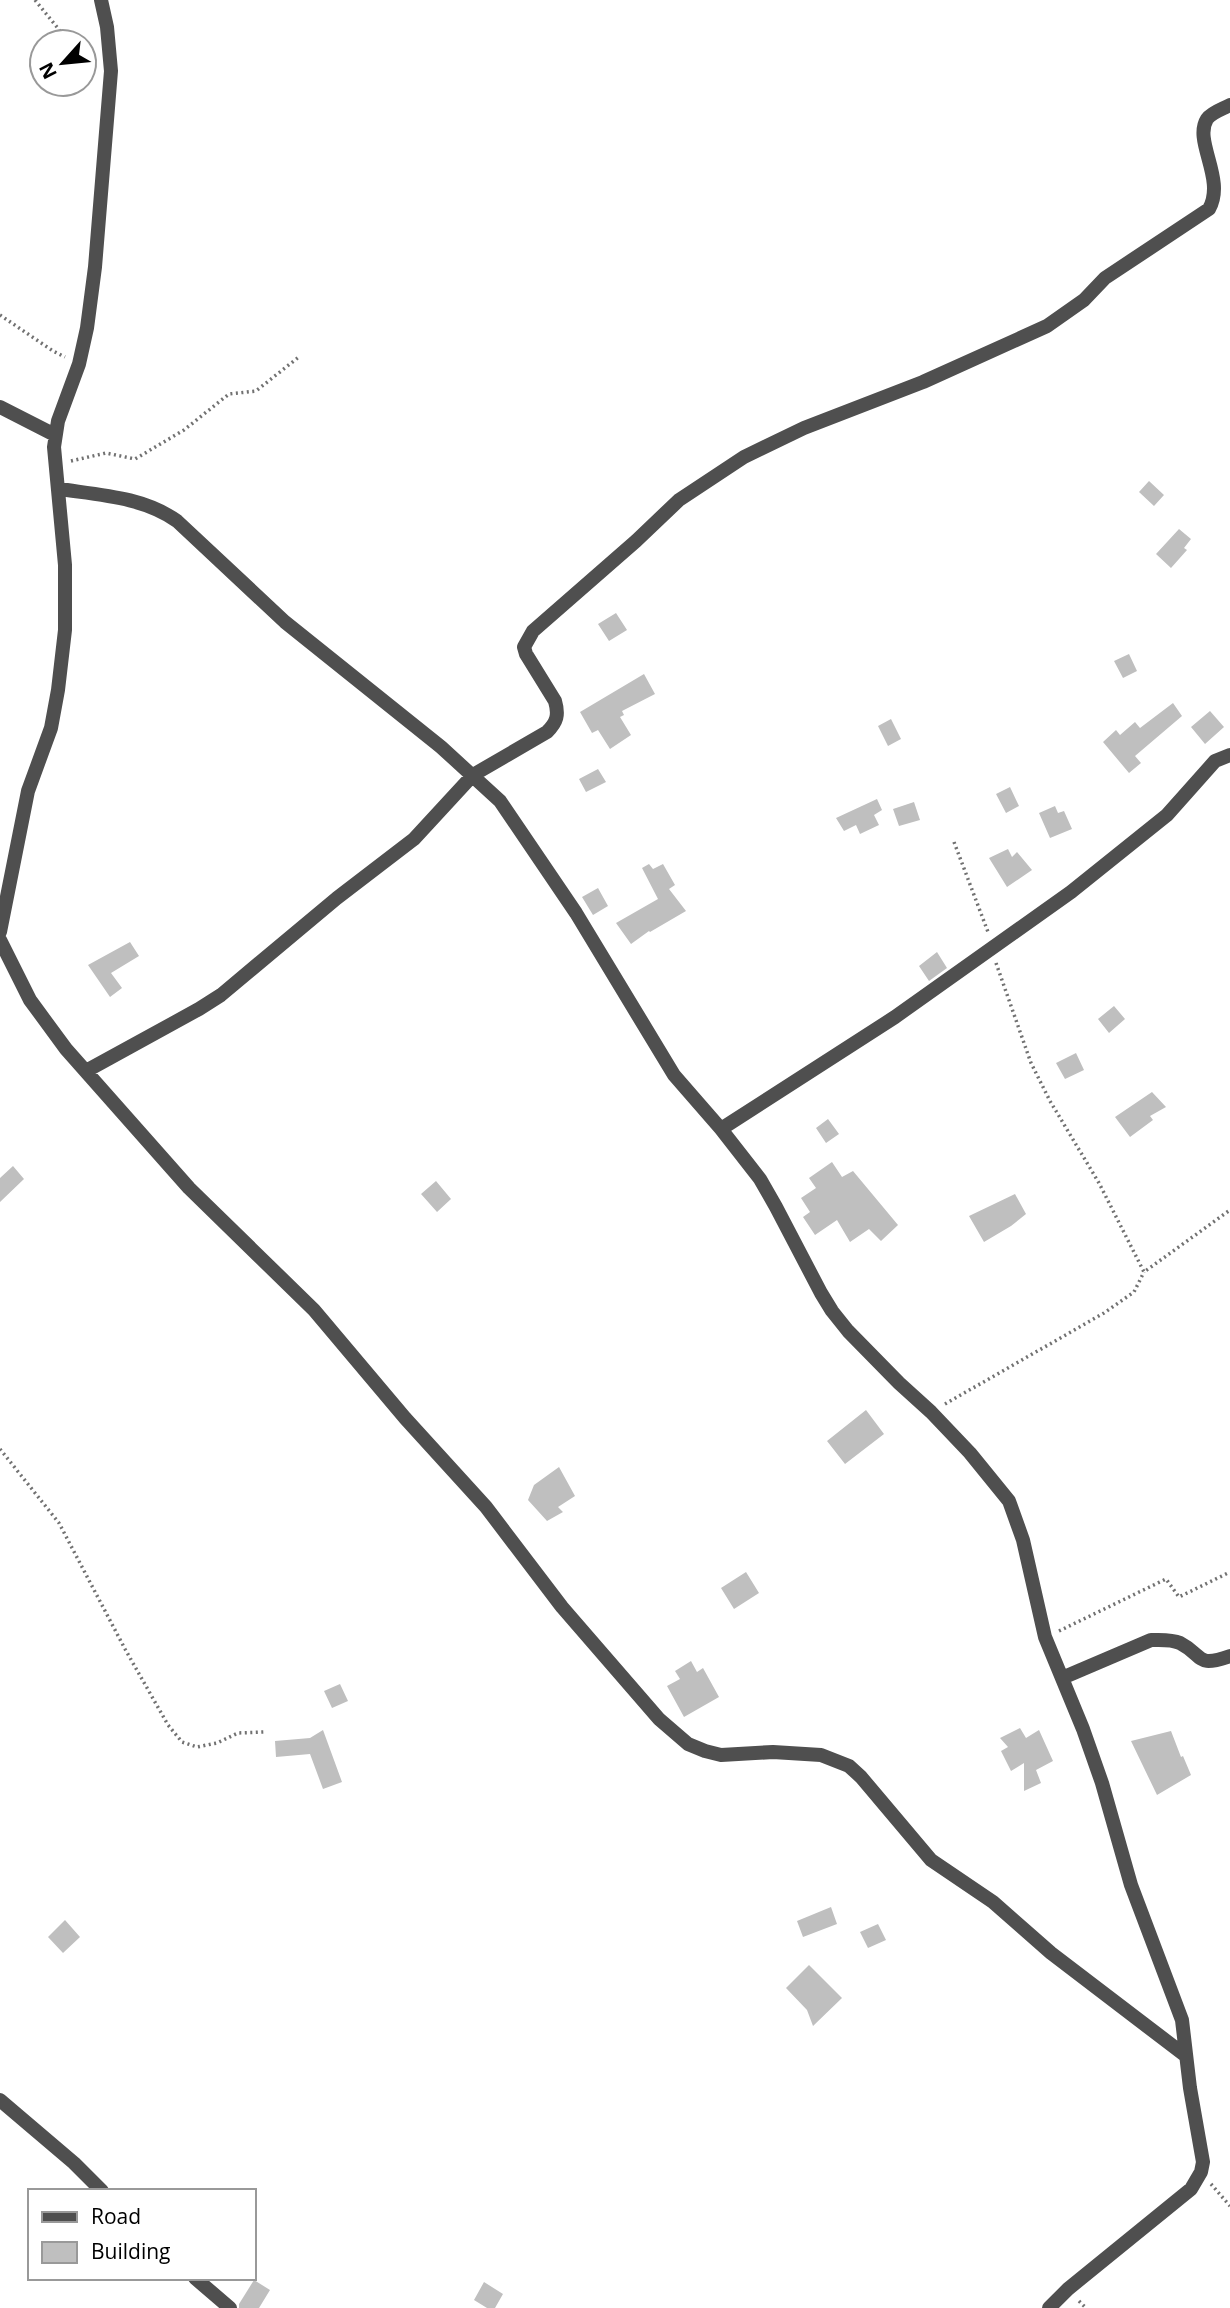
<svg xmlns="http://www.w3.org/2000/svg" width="1230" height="2308" font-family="'Open Sans',sans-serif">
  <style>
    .building { fill: #bfbfbf }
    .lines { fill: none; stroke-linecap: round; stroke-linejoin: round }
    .path { stroke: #717171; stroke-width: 3.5; stroke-dasharray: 2 3.5; stroke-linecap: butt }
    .street { stroke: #4f4f4f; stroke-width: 14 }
  </style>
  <rect width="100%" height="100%" fill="#fff"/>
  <!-- building -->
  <path class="building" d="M1149,481L1164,495L1154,506L1139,492Z
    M1179,529L1191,539L1184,548L1187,550L1171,568L1156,554Z
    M616,613L627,630L609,641L598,624Z
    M1129,654L1137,671L1123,678L1114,661Z
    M644,674L655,694L622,711L624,715L620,717L631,735L610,749L598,730L592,733L580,712Z
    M1173,703L1182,716L1135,756L1141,763L1129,773L1103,742L1116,730L1120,735L1135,722L1140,728Z
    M1210,711L1224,727L1205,744L1191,727Z
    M891,719L901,739L888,746L878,726Z
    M598,769L606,782L586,792L579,779Z
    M1010,787L1019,806L1006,813L996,794Z
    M877,799L882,810L874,815L879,825L860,834L856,825L844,831L836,818Z
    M914,802L920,820L899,826L893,809Z
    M1055,806L1058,813L1064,811L1072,829L1050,838L1039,813Z
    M1008,849L1012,857L1017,852L1032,870L1007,887L989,858Z
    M649,864L653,869L663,864L675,885L669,889L686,911L650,932L649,931L631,944L616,923L658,899L642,868Z
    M598,888L608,906L593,915L582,897Z
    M130,942L139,956L111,973L122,988L110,997L88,965Z
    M937,952L947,968L929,981L919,966Z
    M1114,1006L1125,1019L1109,1033L1098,1019Z
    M1076,1053L1084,1070L1065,1079L1056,1063Z
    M1152,1092L1166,1107L1150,1116L1153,1120L1130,1137L1115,1117Z
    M828,1119L839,1134L826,1143L816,1128Z
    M832,1162L842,1177L853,1171L898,1225L881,1241L869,1229L850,1242L837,1220L815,1235L803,1217L810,1212L801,1198L816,1188L809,1178Z
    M13,1166L24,1179L0,1202V1178Z
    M436,1181L451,1199L437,1212L421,1194Z
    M1015,1194L1026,1214L1011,1226L984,1242L969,1216Z
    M866,1410L884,1434L845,1464L827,1441Z
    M559,1467L575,1496L558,1507L563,1512L547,1521L528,1500L534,1485Z
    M746,1572L759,1593L734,1609L721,1588Z
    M691,1661L697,1672L703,1668L719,1697L684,1717L667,1686L680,1679L675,1671Z
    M340,1684L348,1701L332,1708L324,1691Z
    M1020,1728L1026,1738L1039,1730L1053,1761L1036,1770L1041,1783L1024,1791V1763L1011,1771L1001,1751L1008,1747L1000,1738Z
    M323,1730L342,1782L323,1789L310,1754L276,1757L275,1741L310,1738Z
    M1171,1731L1181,1757L1183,1756L1191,1775L1157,1795L1131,1741Z
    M831,1907L837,1924L803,1937L797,1921Z
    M65,1920L80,1937L63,1953L48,1937Z
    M878,1924L886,1940L868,1948L860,1932Z
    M809,1965L842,1998L813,2026L807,2010L786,1988Z
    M254,2280L270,2290L259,2308H239V2304Z
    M484,2282L503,2294L495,2308H487L474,2300Z"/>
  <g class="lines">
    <!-- path -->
    <path class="path" d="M35,0L69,42
      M84,59L93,70
      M0,315L53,351L65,357
      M71,461L106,453L135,459L184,430L229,394L256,391L300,356
      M954,842L988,932
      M996,963L1031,1063L1050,1101L1099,1183L1144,1272L1230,1210
      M945,1404L1104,1313L1134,1292L1144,1272
      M0,1449L59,1523L125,1649L168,1725L182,1742L197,1747L217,1743L238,1733L264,1732
      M1059,1631L1166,1579L1179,1597L1230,1572
      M1211,2184L1230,2206
      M1079,2301L1086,2308"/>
    <!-- street -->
    <path class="street" d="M0,407L55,435
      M59,489C100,495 143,497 177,521L285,622L441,747L500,801L576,913L674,1075L721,1129L760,1179L776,1207L821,1293L832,1311L848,1331L899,1383L931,1412L970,1453L1009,1501L1023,1540L1045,1637L1083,1729L1102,1783L1131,1885L1182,2020L1190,2088L1203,2162L1201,2172L1191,2189L1068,2289L1049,2308
      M0,932L28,791L51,728L58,690L65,630V565L54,447L58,421L79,364L87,328L95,267L111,71L107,27L101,0
      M0,940L30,1000L66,1049L189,1188L314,1310L405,1418L486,1507L562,1607L659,1719L688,1744L705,1751L721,1755L773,1752L821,1755L849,1766L861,1777L931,1860L993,1902L1051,1953L1186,2056
      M86,1071L199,1009L221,995L337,898L414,839L473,775L547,732C557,722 559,715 555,701L526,654L524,647L533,631L636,541L679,500L744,457L804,428L923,382L1047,326L1084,300L1105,278L1209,209C1226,179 1193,141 1207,119C1212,112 1223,109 1230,105
      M721,1129L895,1017L1071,892L1167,815L1215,761L1230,755
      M1062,1678L1151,1640C1161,1640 1171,1639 1180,1643C1205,1656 1195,1668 1230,1656
      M0,2100L74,2163L102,2191
      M195,2278L230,2308"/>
  </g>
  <!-- legend -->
  <rect x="28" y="2189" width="228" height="91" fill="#ffffff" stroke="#999999" stroke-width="2"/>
  <rect x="42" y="2212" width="35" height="10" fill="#4f4f4f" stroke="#999999" stroke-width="2"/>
  <text x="91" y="2224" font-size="21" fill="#000000">Road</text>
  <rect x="42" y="2242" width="35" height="21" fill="#bfbfbf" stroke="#999999" stroke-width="2"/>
  <text x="91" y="2259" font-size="21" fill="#000000">Building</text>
  <!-- north arrow -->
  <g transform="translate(63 63) rotate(243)"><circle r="33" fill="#ffffff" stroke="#999999" stroke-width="2"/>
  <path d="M0-5L12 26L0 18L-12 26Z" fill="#000000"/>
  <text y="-10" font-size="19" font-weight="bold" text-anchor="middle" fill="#000000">N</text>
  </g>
</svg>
